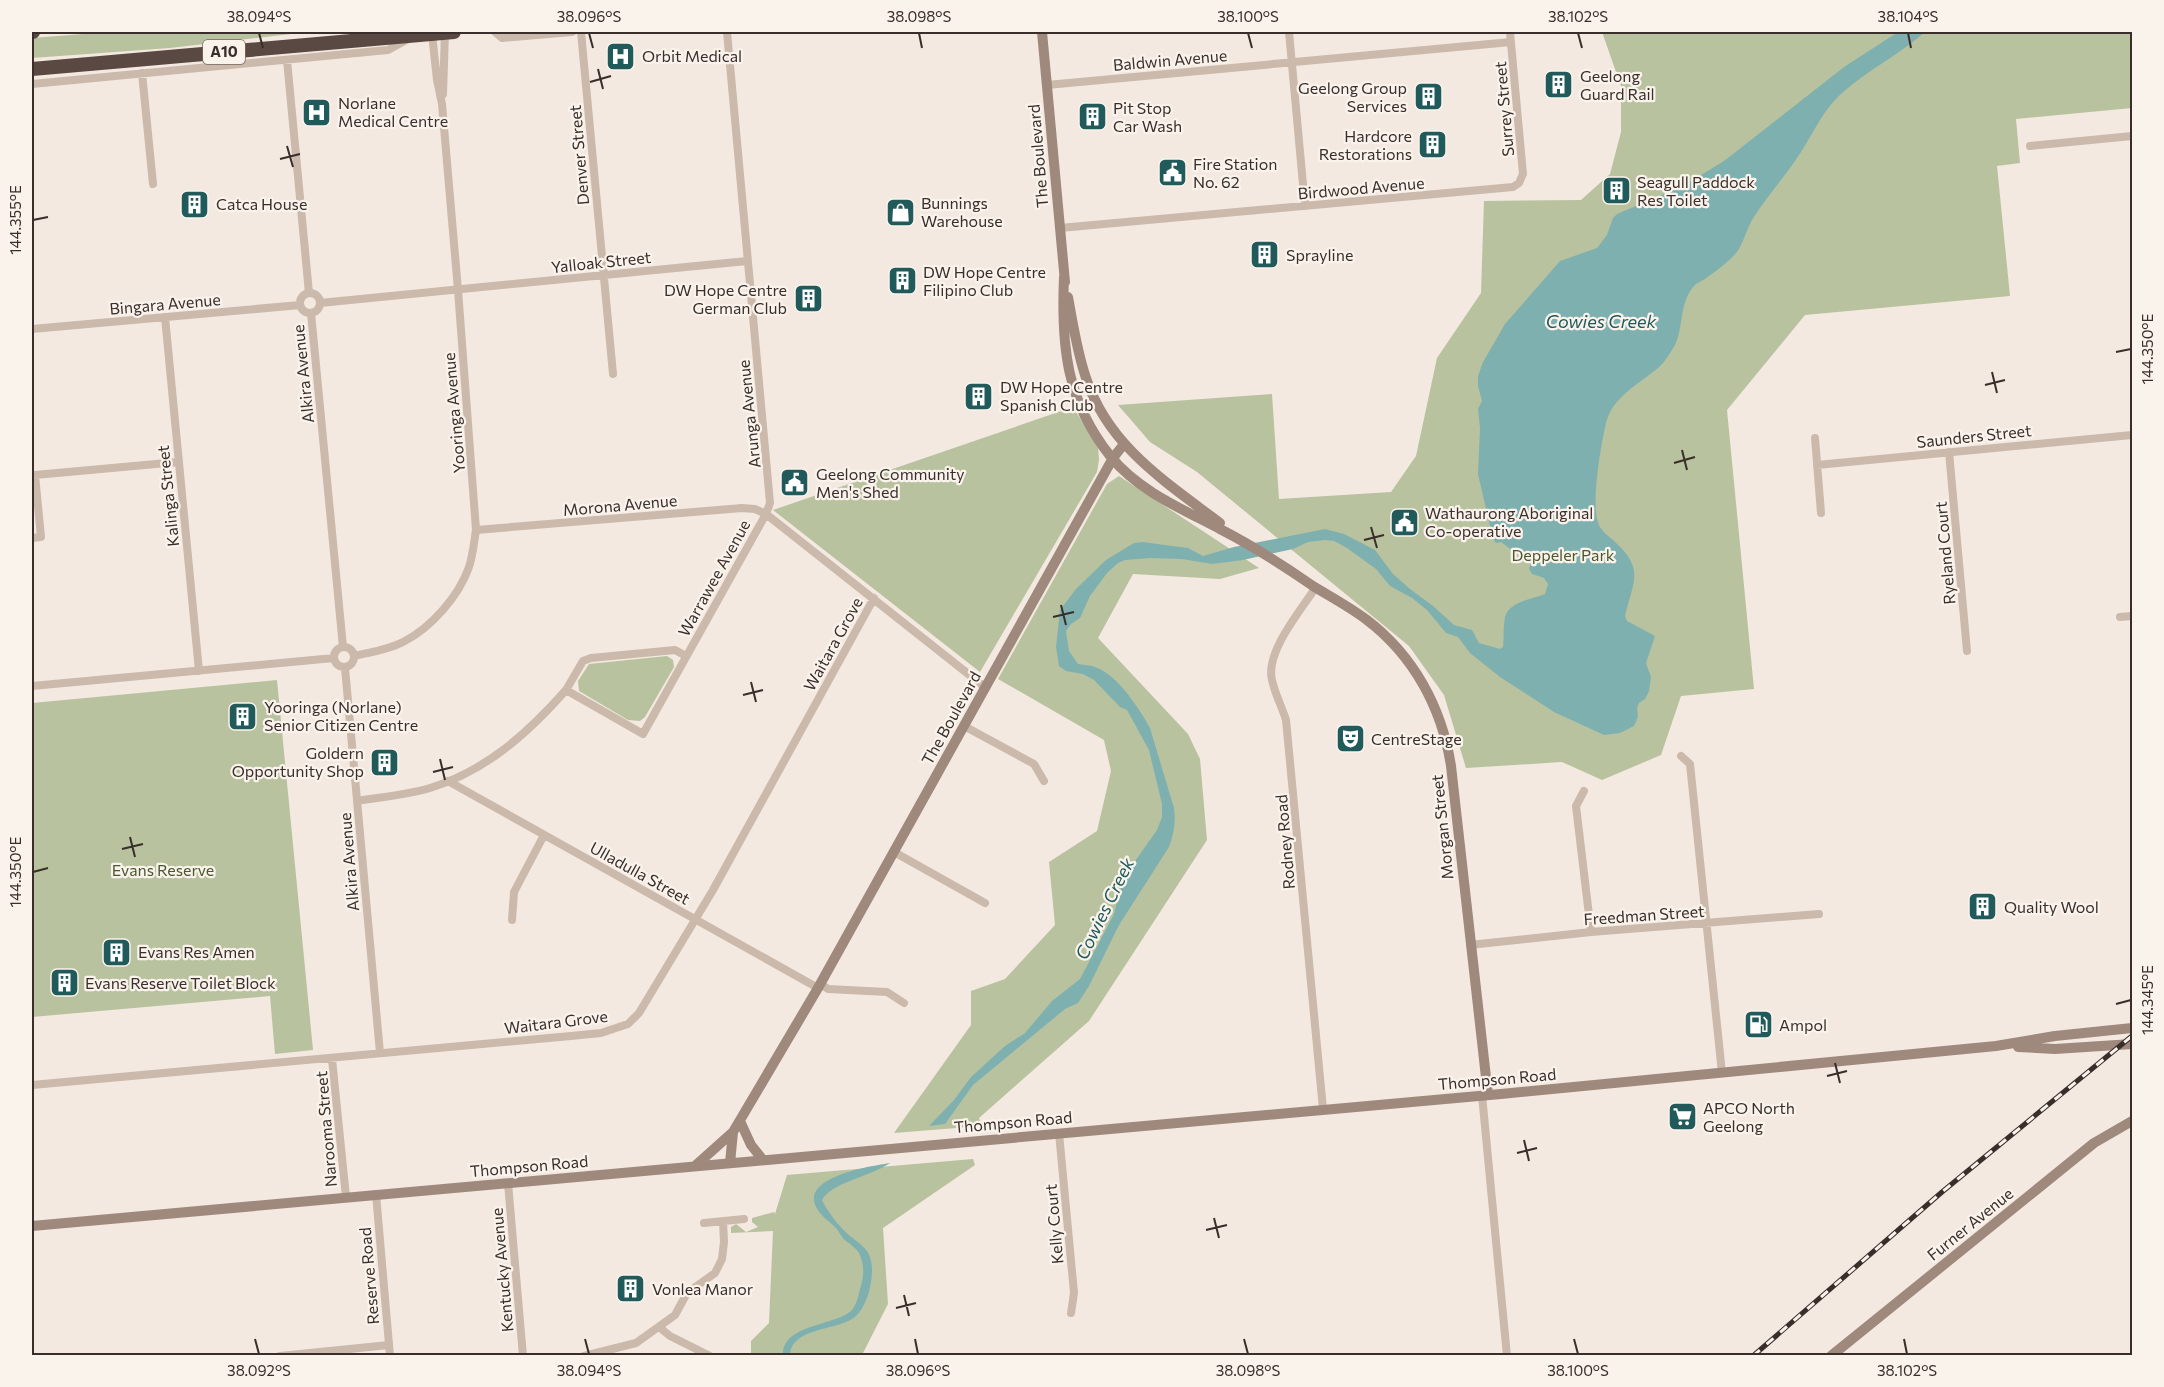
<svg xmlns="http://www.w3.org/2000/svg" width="2164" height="1387" font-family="Commissioner,sans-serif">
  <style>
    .green { fill: #b8c29f }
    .water { fill: #7fb0b0 }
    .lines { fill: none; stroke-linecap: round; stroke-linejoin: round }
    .street { stroke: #cbb9ab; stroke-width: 8 }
    .secondary { stroke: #9f887c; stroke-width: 10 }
    .highway { stroke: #5a4842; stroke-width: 14 }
    .rail-casing { stroke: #392e2a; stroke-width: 5 }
    .rail { stroke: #faf3ec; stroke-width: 3; stroke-dasharray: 9; stroke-linecap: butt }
    .ticks { fill: none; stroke: #392e2a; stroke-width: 2 }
    .labels { text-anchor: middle; stroke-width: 4.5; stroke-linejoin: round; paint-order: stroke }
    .shield { fill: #faf3ec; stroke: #736964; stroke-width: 1.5 }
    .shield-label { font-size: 15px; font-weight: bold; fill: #392e2a }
    .poi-label { font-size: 16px; fill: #392e2a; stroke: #faf3ec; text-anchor: start }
    .street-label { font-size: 16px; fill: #392e2a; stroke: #faf3ec }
    .park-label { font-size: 16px; fill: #4a582e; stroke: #faf3ec }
    .water-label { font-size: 18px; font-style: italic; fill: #205a5b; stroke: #faf3ec }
    .neatline { fill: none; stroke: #392e2a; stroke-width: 2 }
    .ticks-label { font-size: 15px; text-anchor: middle; fill: #392e2a }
  </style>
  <rect width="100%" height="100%" fill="#f3e9e0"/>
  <!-- green -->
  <path class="green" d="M109,32H309L170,48L32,58V38Z
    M1602,32H2132V108L2016,119L2020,163L1997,166L2010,296L1805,315L1727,410L1754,689L1681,696L1661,755L1602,780L1562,762L1466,768L1444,695L1409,646L1197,472L1150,442L1118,405L1272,394L1279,499L1391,492L1416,456L1437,358L1481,293L1484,201L1581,200L1610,174L1621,132V86Z
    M1073,407L1098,447L1099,460L1097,472L980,672L773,510Z
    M1119,476L1259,568L1220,579L1133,574L1098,638L1188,734L1200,759L1207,840L1089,1021L979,1118L982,1126L894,1133L971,1025V991L1005,979L1055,925L1049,862L1097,831L1111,771L1104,740L998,679L1107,484Z
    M667,656L673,660L674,667L645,717L640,721L628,720L579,691L578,681L589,664Z
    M277,680L313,1050L275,1054L270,996L32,1017V703Z
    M973,1159L975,1165L883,1228L888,1304L862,1355H751V1341L769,1323L773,1231L731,1233V1227L736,1224L746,1232L758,1227L752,1222V1218L774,1212L775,1214L787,1175Z"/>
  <!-- water -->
  <path class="water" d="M1898,32H1925C1899,55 1867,70 1841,94C1821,112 1811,139 1795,161C1781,181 1765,199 1752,220C1747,229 1744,240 1739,249C1731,261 1717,270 1705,279C1702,281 1696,283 1694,286C1677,306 1685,332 1672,350C1668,356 1664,363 1658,368C1640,383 1612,397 1606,423C1601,444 1591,503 1598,522C1600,531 1609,536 1615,542C1645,569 1633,582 1625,616L1627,621L1655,636L1646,663L1651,677L1649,691L1645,699L1639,703L1637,708L1638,717L1634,726L1620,733L1604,735L1554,712L1500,677L1470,653L1458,637L1446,633L1427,610L1412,598L1390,586L1376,569L1347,548L1334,541L1325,540L1308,542L1293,549L1243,560L1212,564L1182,559L1151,558L1125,560L1118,563L1107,573L1090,596L1080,618L1071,624L1066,631L1069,651L1078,664C1083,665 1088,665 1092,666C1116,672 1139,708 1150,728L1174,808C1176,822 1174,833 1169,847L1119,925L1089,986L1078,1003L1065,1009L973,1085L945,1124L929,1126L954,1100L971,1077L1005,1046L1025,1033L1052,1001L1080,979L1114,914L1119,893L1133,864L1157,830L1162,817V804L1149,750L1127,710L1120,707L1094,680L1083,674L1066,671L1059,666L1056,647L1060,610L1076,589L1106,560L1134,543L1142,542L1188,548L1203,556L1234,547L1325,529L1344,534L1375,550L1393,574L1410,589L1433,606L1454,625L1472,630L1479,643L1500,649L1503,647C1504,637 1503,627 1505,617C1509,602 1532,599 1545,594L1548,584L1544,578L1532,574L1529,569L1531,562L1529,557L1518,551H1513L1501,542L1496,543L1493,539L1478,474L1480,428L1478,409L1482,401L1478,386V376L1483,362L1505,324L1560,261L1597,248L1607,235L1613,218L1617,214L1683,186L1724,161L1844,67Z
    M890,1163C872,1176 832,1182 822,1200C827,1211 840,1228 850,1236C863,1246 872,1251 872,1270C872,1285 867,1306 855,1317C837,1331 792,1327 790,1355H783C782,1324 836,1326 852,1310C857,1304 858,1297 860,1289C864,1276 865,1266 859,1253C856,1248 851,1245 846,1241C841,1237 839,1231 835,1227C830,1222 825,1219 821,1214C790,1178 871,1166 890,1163Z"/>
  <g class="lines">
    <!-- street -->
    <path class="street" d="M495,32L502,38L572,32
      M581,32L613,374
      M1289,32L1305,206
      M287,60L309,293
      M142,73L153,184
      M32,84L388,50L410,38
      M1047,85L1511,42
      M443,94L445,32
      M2030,146L2132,136
      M1060,228L1513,187L1519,183L1523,174L1510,32
      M300 303a10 10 0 1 1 20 0a10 10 0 1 1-20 0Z
      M320,303L747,261
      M311,313L343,647
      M165,317L199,671
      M32,329L300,305
      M1815,438L1821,513
      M1949,452L1967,651
      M1817,465L2132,435
      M476,530L742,508L755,509L766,514L986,688
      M32,538L41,537L35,475L178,462
      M1316,587C1301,610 1265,652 1272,680C1275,694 1282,707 1286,720L1323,1109
      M2120,617L2132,616
      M334 657a10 10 0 1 1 20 0a10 10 0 1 1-20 0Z
      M354,656C371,652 388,650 403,642C431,628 459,596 469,567C473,555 474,542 476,530L458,290L442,104L437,80L432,34
      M686,656L675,650L591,658L583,661L566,690L643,734L766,514L770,503L727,32
      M345,668L380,1053
      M32,686L334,658
      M964,726L1034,764L1044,781
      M1681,756L1690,764L1722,1073
      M448,781L818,988
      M1584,791L1576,806L1591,932
      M357,801C381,797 407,795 430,788C486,771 528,733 566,690
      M894,852L985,903
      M512,920L514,892L544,835
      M1470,945L1591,932L1819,914
      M821,984L828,989L887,992L904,1003
      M332,1059L346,1197
      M32,1085L571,1036L601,1033L628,1024L639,1013L713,890L874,598
      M1482,1095L1507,1356
      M1059,1133L1074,1293L1071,1313
      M508,1183L523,1356
      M376,1194L390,1356
      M704,1223L744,1219
      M659,1327L670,1336L710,1356
      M280,1356L389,1345
      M584,1356L636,1343L675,1315L687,1293L715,1273L722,1259L724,1242L723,1221"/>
    <!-- secondary -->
    <path class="secondary" d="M1042,32L1065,282
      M1064,277C1061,346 1066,401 1111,457C1139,491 1182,509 1220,529C1253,546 1283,565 1313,586C1331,597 1350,607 1367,620C1414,656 1442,708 1451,766L1488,1095
      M1068,297C1073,324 1077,352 1086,378C1108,446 1166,482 1220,523
      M2018,1047L2055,1049L2132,1044
      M740,1121L751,1145L763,1160
      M730,1163L733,1132L818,988L1113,458L1124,444
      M695,1166L733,1132
      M32,1226L1501,1094L1996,1046L2055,1036L2132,1028
      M1831,1356L2094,1143L2132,1121"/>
    <!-- highway -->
    <path class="highway" d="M32,32H33
      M32,69L454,32"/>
    <defs>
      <path id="rail" d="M1753,1356L1942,1192L2132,1036"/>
    </defs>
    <!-- rail casing -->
    <use href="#rail" class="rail-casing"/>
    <!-- rail -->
    <use href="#rail" class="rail"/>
  </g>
  <!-- ticks -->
  <path class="ticks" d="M259,33L263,48M589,33L593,48M919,33L922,48M1248,33L1252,48M1578,33L1582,48M1908,33L1911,48M598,69L603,89M590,82L611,76M287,146L293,167M280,159L300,154M33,220L48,217M2116,352L2131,349M1992,372L1997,393M1985,385L2005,380M1682,450L1687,470M1674,463L1695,457M1371,527L1377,548M1364,540L1384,535M1061,605L1066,625M1053,617L1074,612M751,682L756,702M743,695L763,690M440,759L445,780M433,772L453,767M130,837L135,857M122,849L143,844M33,872L48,868M2116,1004L2131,1000M1835,1063L1840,1083M1827,1076L1847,1071M1524,1140L1529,1161M1517,1153L1537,1148M1214,1218L1219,1238M1206,1230L1227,1225M904,1295L909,1316M896,1308L916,1303M255,1339L259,1354M585,1339L589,1354M915,1339L918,1354M1244,1339L1248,1354M1574,1339L1578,1354M1904,1339L1907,1354"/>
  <!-- icons -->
  <defs>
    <symbol id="hospital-square" viewBox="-11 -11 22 22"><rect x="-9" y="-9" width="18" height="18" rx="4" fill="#205a5b" stroke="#faf3ec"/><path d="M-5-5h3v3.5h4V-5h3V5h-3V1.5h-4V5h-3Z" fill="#fff"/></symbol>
    <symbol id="building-square" viewBox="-11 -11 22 22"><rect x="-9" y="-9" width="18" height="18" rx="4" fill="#205a5b" stroke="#faf3ec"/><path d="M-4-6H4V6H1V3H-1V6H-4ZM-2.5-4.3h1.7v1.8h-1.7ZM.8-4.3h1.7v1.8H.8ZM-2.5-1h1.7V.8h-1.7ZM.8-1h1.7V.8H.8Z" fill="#fff"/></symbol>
    <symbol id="civic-square" viewBox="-11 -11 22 22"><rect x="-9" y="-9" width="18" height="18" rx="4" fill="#205a5b" stroke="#faf3ec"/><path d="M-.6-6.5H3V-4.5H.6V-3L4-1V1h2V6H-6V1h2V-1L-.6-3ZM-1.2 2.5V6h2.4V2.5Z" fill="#fff"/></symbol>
    <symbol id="shop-square" viewBox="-11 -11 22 22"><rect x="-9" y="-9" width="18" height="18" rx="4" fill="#205a5b" stroke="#faf3ec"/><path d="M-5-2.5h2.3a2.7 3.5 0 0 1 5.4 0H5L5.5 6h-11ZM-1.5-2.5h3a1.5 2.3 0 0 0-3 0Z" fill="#fff"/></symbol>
    <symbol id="theatre-square" viewBox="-11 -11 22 22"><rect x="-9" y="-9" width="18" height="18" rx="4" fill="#205a5b" stroke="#faf3ec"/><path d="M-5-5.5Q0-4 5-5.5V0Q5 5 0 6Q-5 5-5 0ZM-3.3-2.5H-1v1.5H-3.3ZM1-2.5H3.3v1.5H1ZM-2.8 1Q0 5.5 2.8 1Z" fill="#fff"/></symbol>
    <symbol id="fuel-square" viewBox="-11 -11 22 22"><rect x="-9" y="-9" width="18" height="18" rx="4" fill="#205a5b" stroke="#faf3ec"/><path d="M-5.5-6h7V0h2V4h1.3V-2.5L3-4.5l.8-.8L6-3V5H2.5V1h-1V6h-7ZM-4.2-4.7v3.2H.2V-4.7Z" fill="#fff"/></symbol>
    <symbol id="supermarket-square" viewBox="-11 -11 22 22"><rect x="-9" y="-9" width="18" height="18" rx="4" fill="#205a5b" stroke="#faf3ec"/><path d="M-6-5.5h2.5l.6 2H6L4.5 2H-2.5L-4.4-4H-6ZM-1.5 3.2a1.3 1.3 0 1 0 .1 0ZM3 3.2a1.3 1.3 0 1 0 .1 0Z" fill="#fff"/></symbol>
  </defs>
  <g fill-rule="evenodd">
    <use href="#hospital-square" x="604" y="40" width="33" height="33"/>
    <use href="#building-square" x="1542" y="68" width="33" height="33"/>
    <use href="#building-square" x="1412" y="80" width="33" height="33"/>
    <use href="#hospital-square" x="300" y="96" width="33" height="33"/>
    <use href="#building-square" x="1076" y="100" width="33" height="33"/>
    <use href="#building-square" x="1416" y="128" width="33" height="33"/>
    <use href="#civic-square" x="1156" y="156" width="33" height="33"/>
    <use href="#building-square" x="1600" y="174" width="33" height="33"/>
    <use href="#building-square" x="178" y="188" width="33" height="33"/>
    <use href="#shop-square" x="884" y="196" width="33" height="33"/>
    <use href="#building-square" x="1248" y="238" width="33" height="33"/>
    <use href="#building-square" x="886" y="264" width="33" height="33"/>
    <use href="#building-square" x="792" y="282" width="33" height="33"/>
    <use href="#building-square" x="962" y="380" width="33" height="33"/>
    <use href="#civic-square" x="778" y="466" width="33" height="33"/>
    <use href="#civic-square" x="1388" y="506" width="33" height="33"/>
    <use href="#building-square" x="226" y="700" width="33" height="33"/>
    <use href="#theatre-square" x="1334" y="722" width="33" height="33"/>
    <use href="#building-square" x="368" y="746" width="33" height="33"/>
    <use href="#building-square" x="1966" y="890" width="33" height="33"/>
    <use href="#building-square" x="100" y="936" width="33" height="33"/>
    <use href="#building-square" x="48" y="966" width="33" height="33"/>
    <use href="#fuel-square" x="1742" y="1008" width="33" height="33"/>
    <use href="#supermarket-square" x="1666" y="1100" width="33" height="33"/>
    <use href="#building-square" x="614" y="1272" width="33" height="33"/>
  </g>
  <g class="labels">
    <!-- shield labels -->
    <rect class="shield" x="203" y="40" width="42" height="24" rx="4.5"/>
    <g class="shield-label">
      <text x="224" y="57">A10</text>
    </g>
    <!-- poi labels -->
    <g class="poi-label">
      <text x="642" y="62">Orbit Medical</text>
      <text x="1580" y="82">Geelong<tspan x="1580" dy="18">Guard Rail</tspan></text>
      <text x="1407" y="94" text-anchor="end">Geelong Group<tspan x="1407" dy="18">Services</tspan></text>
      <text x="338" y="109">Norlane<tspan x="338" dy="18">Medical Centre</tspan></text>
      <text x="1113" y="114">Pit Stop<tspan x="1113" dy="18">Car Wash</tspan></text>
      <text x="1412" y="142" text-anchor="end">Hardcore<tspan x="1412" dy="18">Restorations</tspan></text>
      <text x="1193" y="170">Fire Station<tspan x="1193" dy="18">No. 62</tspan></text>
      <text x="1637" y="188">Seagull Paddock<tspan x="1637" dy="18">Res Toilet</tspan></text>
      <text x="921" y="209">Bunnings<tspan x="921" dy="18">Warehouse</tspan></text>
      <text x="216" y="210">Catca House</text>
      <text x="1286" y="261">Sprayline</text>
      <text x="923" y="278">DW Hope Centre<tspan x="923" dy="18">Filipino Club</tspan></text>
      <text x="787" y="296" text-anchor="end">DW Hope Centre<tspan x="787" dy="18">German Club</tspan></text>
      <text x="1000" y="393">DW Hope Centre<tspan x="1000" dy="18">Spanish Club</tspan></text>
      <text x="816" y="480">Geelong Community<tspan x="816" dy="18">Men's Shed</tspan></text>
      <text x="1425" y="519">Wathaurong Aboriginal<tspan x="1425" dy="18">Co-operative</tspan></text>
      <text x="264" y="713">Yooringa (Norlane)<tspan x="264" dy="18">Senior Citizen Centre</tspan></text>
      <text x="1371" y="745">CentreStage</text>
      <text x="364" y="759" text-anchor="end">Goldern<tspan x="364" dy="18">Opportunity Shop</tspan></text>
      <text x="2004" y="913">Quality Wool</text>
      <text x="138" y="958">Evans Res Amen</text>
      <text x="85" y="989">Evans Reserve Toilet Block</text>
      <text x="1779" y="1031">Ampol</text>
      <text x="1703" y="1114">APCO North<tspan x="1703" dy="18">Geelong</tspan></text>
      <text x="652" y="1295">Vonlea Manor</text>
    </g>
    <!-- street labels -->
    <g class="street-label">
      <text transform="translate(1170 60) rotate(-5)" y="6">Baldwin Avenue</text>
      <text transform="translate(1504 109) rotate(-95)" y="6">Surrey Street</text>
      <text transform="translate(579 155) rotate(-95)" y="6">Denver Street</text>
      <text transform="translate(1038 156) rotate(-95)" y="6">The Boulevard</text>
      <text transform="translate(1361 188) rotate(-5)" y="6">Birdwood Avenue</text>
      <text transform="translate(601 262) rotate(-6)" y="6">Yalloak Street</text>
      <text transform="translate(165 304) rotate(-5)" y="6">Bingara Avenue</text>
      <text transform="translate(303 374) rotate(-96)" y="6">Alkira Avenue</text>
      <text transform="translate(454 413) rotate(-95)" y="6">Yooringa Avenue</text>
      <text transform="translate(749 414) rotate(-96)" y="6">Arunga Avenue</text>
      <text transform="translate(1974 436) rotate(-6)" y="6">Saunders Street</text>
      <text transform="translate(168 496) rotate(-96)" y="6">Kalinga Street</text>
      <text transform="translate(620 505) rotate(-5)" y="6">Morona Avenue</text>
      <text transform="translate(1945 553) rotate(-95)" y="6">Ryeland Court</text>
      <text transform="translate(714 578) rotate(-61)" y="6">Warrawee Avenue</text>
      <text transform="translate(833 644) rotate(-61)" y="6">Waitara Grove</text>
      <text transform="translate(951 718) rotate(-61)" y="6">The Boulevard</text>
      <text transform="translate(1442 827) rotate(-96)" y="6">Morgan Street</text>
      <text transform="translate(1285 842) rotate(-95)" y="6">Rodney Road</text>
      <text transform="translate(349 862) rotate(-95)" y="6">Alkira Avenue</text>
      <text transform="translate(640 873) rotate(29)" y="6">Ulladulla Street</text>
      <text transform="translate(1644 915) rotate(-4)" y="6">Freedman Street</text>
      <text transform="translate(556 1022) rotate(-7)" y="6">Waitara Grove</text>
      <text transform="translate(1497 1079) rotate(-5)" y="6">Thompson Road</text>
      <text transform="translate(1013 1122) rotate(-5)" y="6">Thompson Road</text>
      <text transform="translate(326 1129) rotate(-95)" y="6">Narooma Street</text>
      <text transform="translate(529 1166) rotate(-5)" y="6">Thompson Road</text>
      <text transform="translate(1054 1224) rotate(-95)" y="6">Kelly Court</text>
      <text transform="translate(1970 1224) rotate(-39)" y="6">Furner Avenue</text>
      <text transform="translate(502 1270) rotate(-95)" y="6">Kentucky Avenue</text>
      <text transform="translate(369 1276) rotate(-95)" y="6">Reserve Road</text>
    </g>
    <!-- park labels -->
    <g class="park-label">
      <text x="1563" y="561">Deppeler Park</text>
      <text x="163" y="876">Evans Reserve</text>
    </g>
    <!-- water labels -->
    <g class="water-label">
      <text x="1601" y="328">Cowies Creek</text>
      <text transform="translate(1105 909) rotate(-64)" y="6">Cowies Creek</text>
    </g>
  </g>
  <!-- border -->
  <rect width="2164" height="1387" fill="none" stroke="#faf3ec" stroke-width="66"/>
  <rect x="33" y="33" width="2098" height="1321" class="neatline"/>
  <g class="ticks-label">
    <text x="259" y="22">38.094°S</text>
    <text x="589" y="22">38.096°S</text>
    <text x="919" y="22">38.098°S</text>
    <text x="1248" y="22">38.100°S</text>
    <text x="1578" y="22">38.102°S</text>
    <text x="1908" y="22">38.104°S</text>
    <text transform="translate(16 220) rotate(-90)" y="5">144.355°E</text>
    <text transform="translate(2148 349) rotate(-90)" y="5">144.350°E</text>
    <text transform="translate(16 872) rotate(-90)" y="5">144.350°E</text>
    <text transform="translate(2148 1000) rotate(-90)" y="5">144.345°E</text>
    <text x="259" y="1376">38.092°S</text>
    <text x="589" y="1376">38.094°S</text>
    <text x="918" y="1376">38.096°S</text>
    <text x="1248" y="1376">38.098°S</text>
    <text x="1578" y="1376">38.100°S</text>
    <text x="1907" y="1376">38.102°S</text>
  </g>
</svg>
